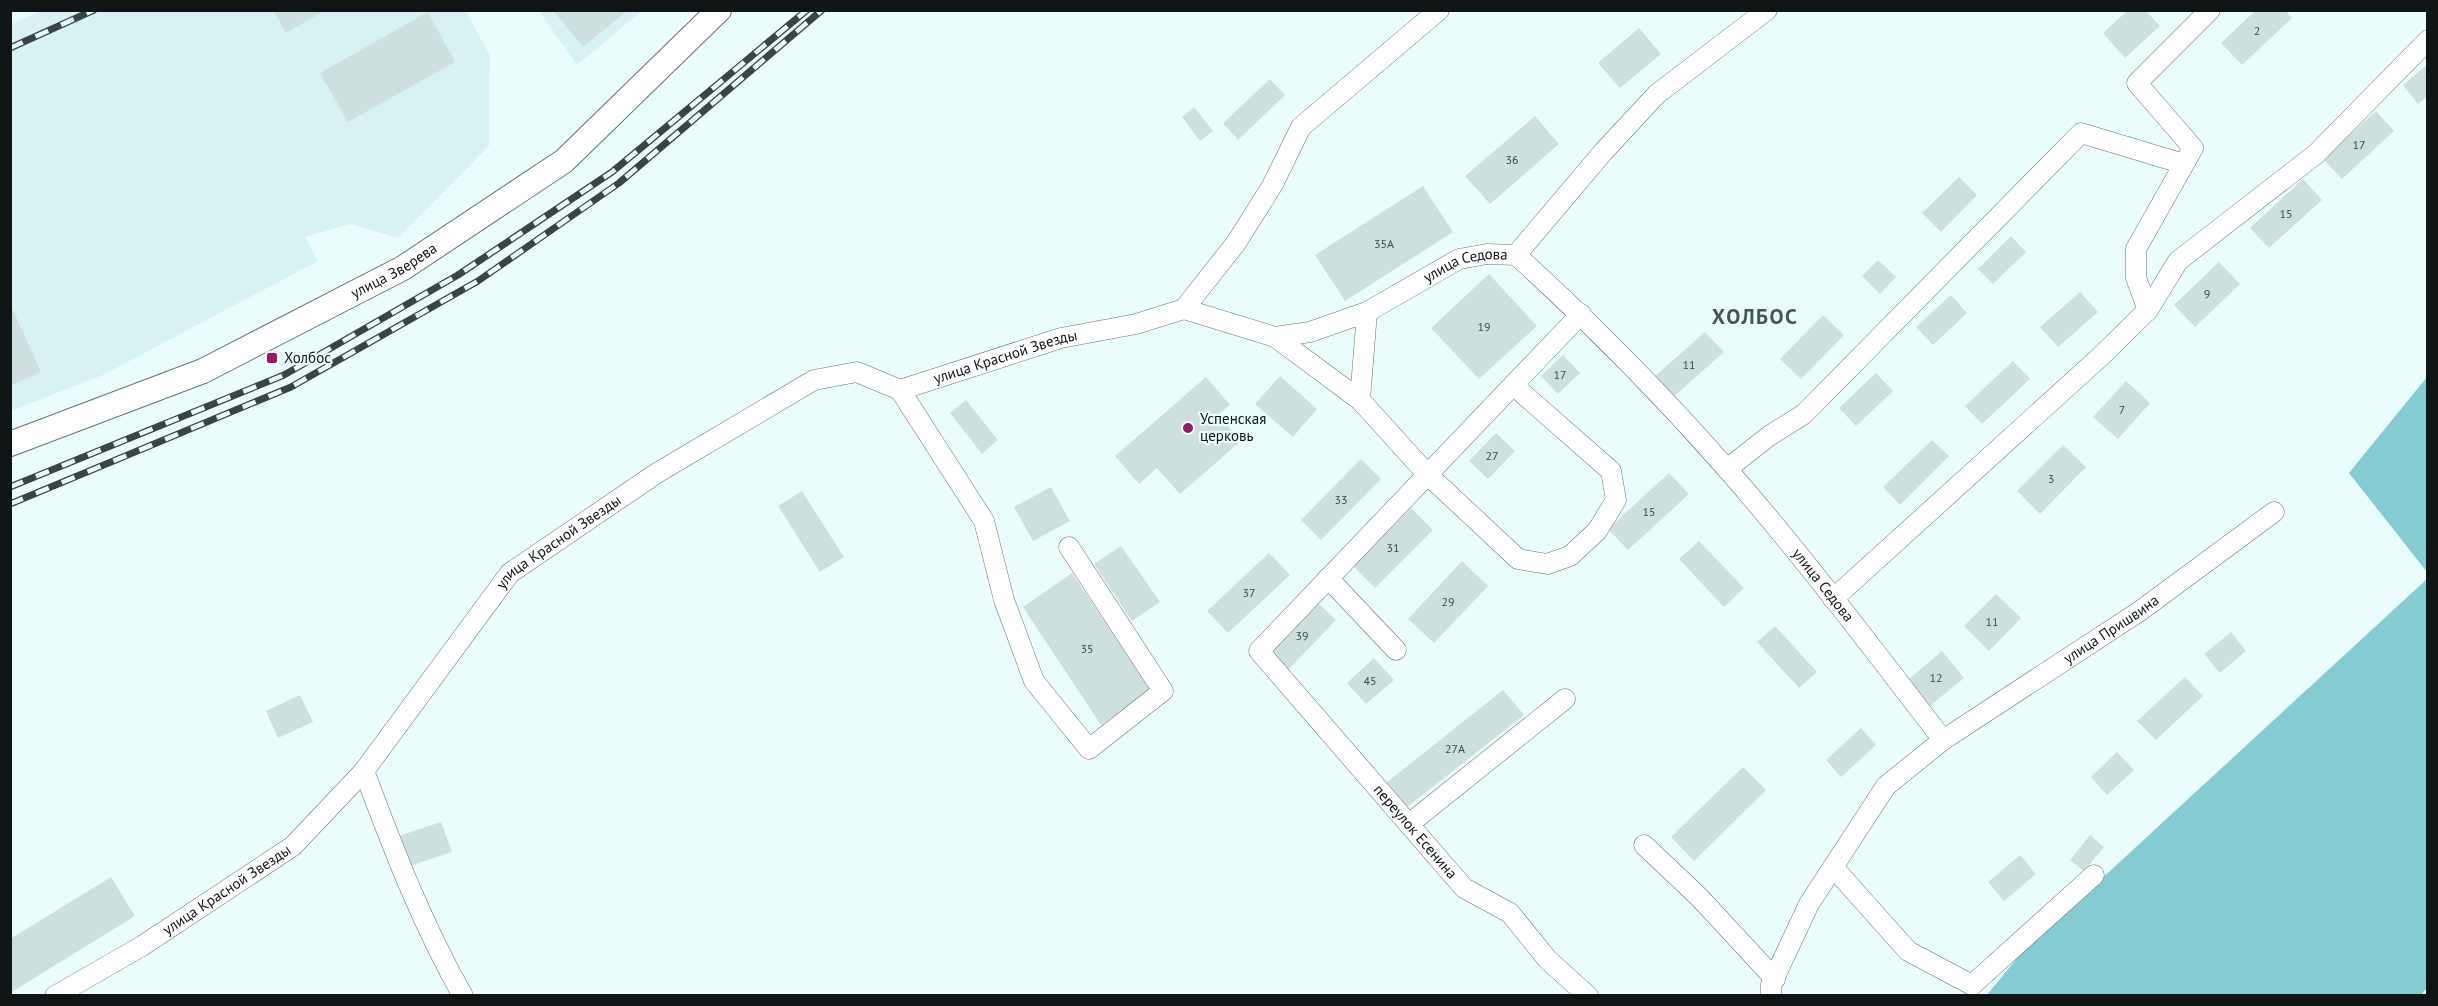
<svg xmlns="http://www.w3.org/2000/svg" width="2438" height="1006" font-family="'PT Sans',sans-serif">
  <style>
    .built { fill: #d8f2f4 }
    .forest { fill: #84ccd1 }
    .building { fill: #cedfe0 }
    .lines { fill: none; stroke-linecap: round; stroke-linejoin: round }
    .minor-casing { stroke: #667575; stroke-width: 21 }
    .major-casing { stroke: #667575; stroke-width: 26 }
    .minor { stroke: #fff; stroke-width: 20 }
    .major { stroke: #fff; stroke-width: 24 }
    .rail-casing { stroke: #3b4444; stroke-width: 7 }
    .rail { stroke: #ebfcfd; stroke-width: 4.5; stroke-dasharray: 14; stroke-linecap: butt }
    .poi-dot { fill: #9f1867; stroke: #ebfcfd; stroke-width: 2 }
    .labels { text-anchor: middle; stroke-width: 4.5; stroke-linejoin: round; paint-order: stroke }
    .number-label { font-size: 12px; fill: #3f4848 }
    .street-label { font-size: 15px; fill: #0f1515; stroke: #ebfcfd }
    .poi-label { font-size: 15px; fill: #0f1515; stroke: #ebfcfd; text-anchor: start }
    .district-label { font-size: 21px; font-weight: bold; letter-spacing: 1.5px; fill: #475556; stroke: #ebfcfd }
  </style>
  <rect width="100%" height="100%" fill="#ebfcfd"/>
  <!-- built -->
  <path class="built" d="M43,10L466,11L490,56L489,146L398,238L350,224L305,237L318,261L103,375L11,411L10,25Z
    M539,11H642L577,65Z"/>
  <!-- forest -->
  <path class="forest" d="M2427,377V572L2349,473Z
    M2427,579L2428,987L2421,995L1986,996L2023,951Z"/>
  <!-- building -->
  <path class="building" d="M273,10H326L286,33Z
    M553,10H628L583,47Z
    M2128,10H2145L2160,26L2125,58L2103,33Z
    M2256,10H2285L2292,18L2242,65L2221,43Z
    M428,12L455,62L348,122L320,73Z
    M1639,28L1661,54L1620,88L1598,63Z
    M2428,64V96L2418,104L2403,85Z
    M1270,79L1285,95L1238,140L1223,123Z
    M1194,107L1213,131L1200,141L1182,117Z
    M2376,111L2394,131L2342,179L2323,159Z
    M1535,116L1559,144L1490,204L1465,176Z
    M1959,177L1977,195L1941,232L1922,213Z
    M2303,179L2322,200L2269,248L2250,228Z
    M1423,186L1453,232L1345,301L1315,255Z
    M2011,236L2026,252L1993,284L1978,269Z
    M1878,260L1896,277L1880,294L1862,276Z
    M2219,262L2240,284L2195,327L2174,305Z
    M1489,274L1537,326L1479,379L1431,328Z
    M2080,292L2098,312L2058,347L2040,327Z
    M1951,295L1967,313L1933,345L1916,327Z
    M13,310L41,372L10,386V311Z
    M1823,315L1844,335L1801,379L1780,359Z
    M1705,332L1724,352L1672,398L1654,377Z
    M1563,355L1580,373L1558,394L1541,376Z
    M2013,361L2030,379L1982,424L1965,406Z
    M1876,373L1893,391L1856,426L1839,408Z
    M1280,376L1317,409L1293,437L1255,404Z
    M1206,377L1230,405L1218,415L1241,441L1180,494L1157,468L1139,484L1115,456Z
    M2126,381L2150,403L2118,439L2093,417Z
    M966,400L998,440L982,454L950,413Z
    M1496,433L1515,451L1488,479L1469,461Z
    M1932,440L1949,456L1900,505L1883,487Z
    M2063,445L2086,467L2040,514L2017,491Z
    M1361,459L1381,479L1321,540L1301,520Z
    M1669,473L1689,494L1628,550L1608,529Z
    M1051,487L1070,521L1033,541L1014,507Z
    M802,491L844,557L820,572L778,506Z
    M1411,508L1433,530L1375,588L1353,566Z
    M1699,541L1744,588L1724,607L1679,559Z
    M1121,546L1160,602L1132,621L1094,564Z
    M1269,553L1290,575L1228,633L1207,611Z
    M1462,561L1488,586L1434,643L1408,619Z
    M1072,573L1151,691L1101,725L1023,607Z
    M1996,594L2021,618L1989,651L1964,626Z
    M1317,602L1336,620L1288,670L1269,652Z
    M1775,626L1817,672L1799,688L1757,642Z
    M2231,632L2246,651L2220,673L2204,654Z
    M1942,651L1964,678L1930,706L1909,679Z
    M1374,658L1394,680L1366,704L1347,683Z
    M2185,677L2203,696L2156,740L2137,721Z
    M1503,690L1524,715L1406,808L1386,783Z
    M300,695L313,722L278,738L266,711Z
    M1861,728L1876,745L1841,777L1826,760Z
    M2117,752L2134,770L2107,795L2091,777Z
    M1743,767L1766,790L1694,861L1671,837Z
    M441,822L452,852L409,866L399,836Z
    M2090,835L2104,847L2084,871L2070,860Z
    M2020,855L2036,874L2004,901L1988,882Z
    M111,877L135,916L10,993V939Z"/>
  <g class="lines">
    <defs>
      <g id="minor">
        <path id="s1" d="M1439,10L1301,127L1272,186L1236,243L1184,309L1275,337L1310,332L1367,312L1459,259L1487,254L1516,255C1590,322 1661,394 1727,469C1803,556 1873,649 1943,740"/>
        <path d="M1516,255L1604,151L1657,94L1767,10"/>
        <path d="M2148,310L2136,278V249L2193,148L2137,83L2210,10"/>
        <path id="s2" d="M1581,314L1259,651L1464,888L1510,913L1548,960L1588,996"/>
        <path d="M1275,337L1360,400L1427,474L1518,559L1547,564L1570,556L1597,531L1616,500L1611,471L1513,385"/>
        <path d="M900,390L984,521L1004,600L1034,681L1089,749L1163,691L1069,547"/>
        <path d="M1360,400L1367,312"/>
        <path d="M1727,469L1769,436L1804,414L2081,133L2184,164"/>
        <path d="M1328,578L1396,650"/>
        <path d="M1833,599L2100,357L2148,310L2178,261L2316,154L2428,40"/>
        <path d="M364,771C393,848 422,924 463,996"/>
        <path d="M1409,824L1565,699"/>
        <path d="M1644,845L1699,897L1775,979"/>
        <path d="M1833,867L1908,951L1972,985L2094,875"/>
        <path id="s3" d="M55,996L142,946L293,846L364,771L510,573L657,473L814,380L857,372L900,390L1061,338L1136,324L1184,309"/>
        <path id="s4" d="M1771,996V985L1809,904L1886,786L1943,740L2140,611L2274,512"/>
      </g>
      <g id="major">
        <path id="s5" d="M10,444L203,371L403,268L564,161L719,10"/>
      </g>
    </defs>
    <!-- minor casing -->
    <use href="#minor" class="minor-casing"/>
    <!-- major casing -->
    <use href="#major" class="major-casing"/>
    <!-- minor -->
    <use href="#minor" class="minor"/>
    <!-- major -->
    <use href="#major" class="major"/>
    <defs>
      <path id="rail" d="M10,48L94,10
        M10,487L284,375L458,275L612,172L807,10
        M10,504L291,387L478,281L619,183L822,10"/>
    </defs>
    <!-- rail casing -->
    <use href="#rail" class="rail-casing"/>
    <!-- rail -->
    <use href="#rail" class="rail"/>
  </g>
  <!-- markers -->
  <g class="poi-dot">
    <rect x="266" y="352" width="12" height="12" rx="3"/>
    <circle cx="1188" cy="428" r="6"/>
  </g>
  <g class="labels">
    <!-- number labels -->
    <g class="number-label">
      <text x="2257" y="35">2</text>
      <text x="2359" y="149">17</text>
      <text x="1512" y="164">36</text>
      <text x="2286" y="218">15</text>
      <text x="1384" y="248">35А</text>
      <text x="2207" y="298">9</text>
      <text x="1484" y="331">19</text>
      <text x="1689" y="369">11</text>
      <text x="1560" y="379">17</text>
      <text x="2122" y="414">7</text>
      <text x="1492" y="460">27</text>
      <text x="2051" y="483">3</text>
      <text x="1341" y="504">33</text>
      <text x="1649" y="516">15</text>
      <text x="1393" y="552">31</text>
      <text x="1249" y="597">37</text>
      <text x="1448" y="606">29</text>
      <text x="1992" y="626">11</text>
      <text x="1302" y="640">39</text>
      <text x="1087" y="653">35</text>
      <text x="1936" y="682">12</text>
      <text x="1370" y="685">45</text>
      <text x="1455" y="753">27А</text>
    </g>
    <!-- street labels -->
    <g class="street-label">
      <text dy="5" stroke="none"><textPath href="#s1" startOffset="700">улица Седова</textPath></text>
      <text dy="5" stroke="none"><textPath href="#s5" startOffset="422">улица Зверева</textPath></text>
      <text dy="5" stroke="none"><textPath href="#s3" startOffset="1192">улица Красной Звезды</textPath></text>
      <text dy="5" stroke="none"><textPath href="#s3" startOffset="688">улица Красной Звезды</textPath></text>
      <text dy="5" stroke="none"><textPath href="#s1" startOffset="1204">улица Седова</textPath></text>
      <text dy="5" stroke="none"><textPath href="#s4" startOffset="516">улица Пришвина</textPath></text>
      <text dy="5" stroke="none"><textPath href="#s2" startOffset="705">переулок Есенина</textPath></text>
      <text dy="5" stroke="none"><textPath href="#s3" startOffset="202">улица Красной Звезды</textPath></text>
    </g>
    <!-- poi labels -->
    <g class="poi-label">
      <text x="284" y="363">Холбос</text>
      <text x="1200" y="424">Успенская<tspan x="1200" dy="17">церковь</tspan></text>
    </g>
    <!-- district labels -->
    <g class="district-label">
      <text x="1755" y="324">ХОЛБОС</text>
    </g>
  </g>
  <!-- border -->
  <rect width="2438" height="1006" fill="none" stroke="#0f1515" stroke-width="24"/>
</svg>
